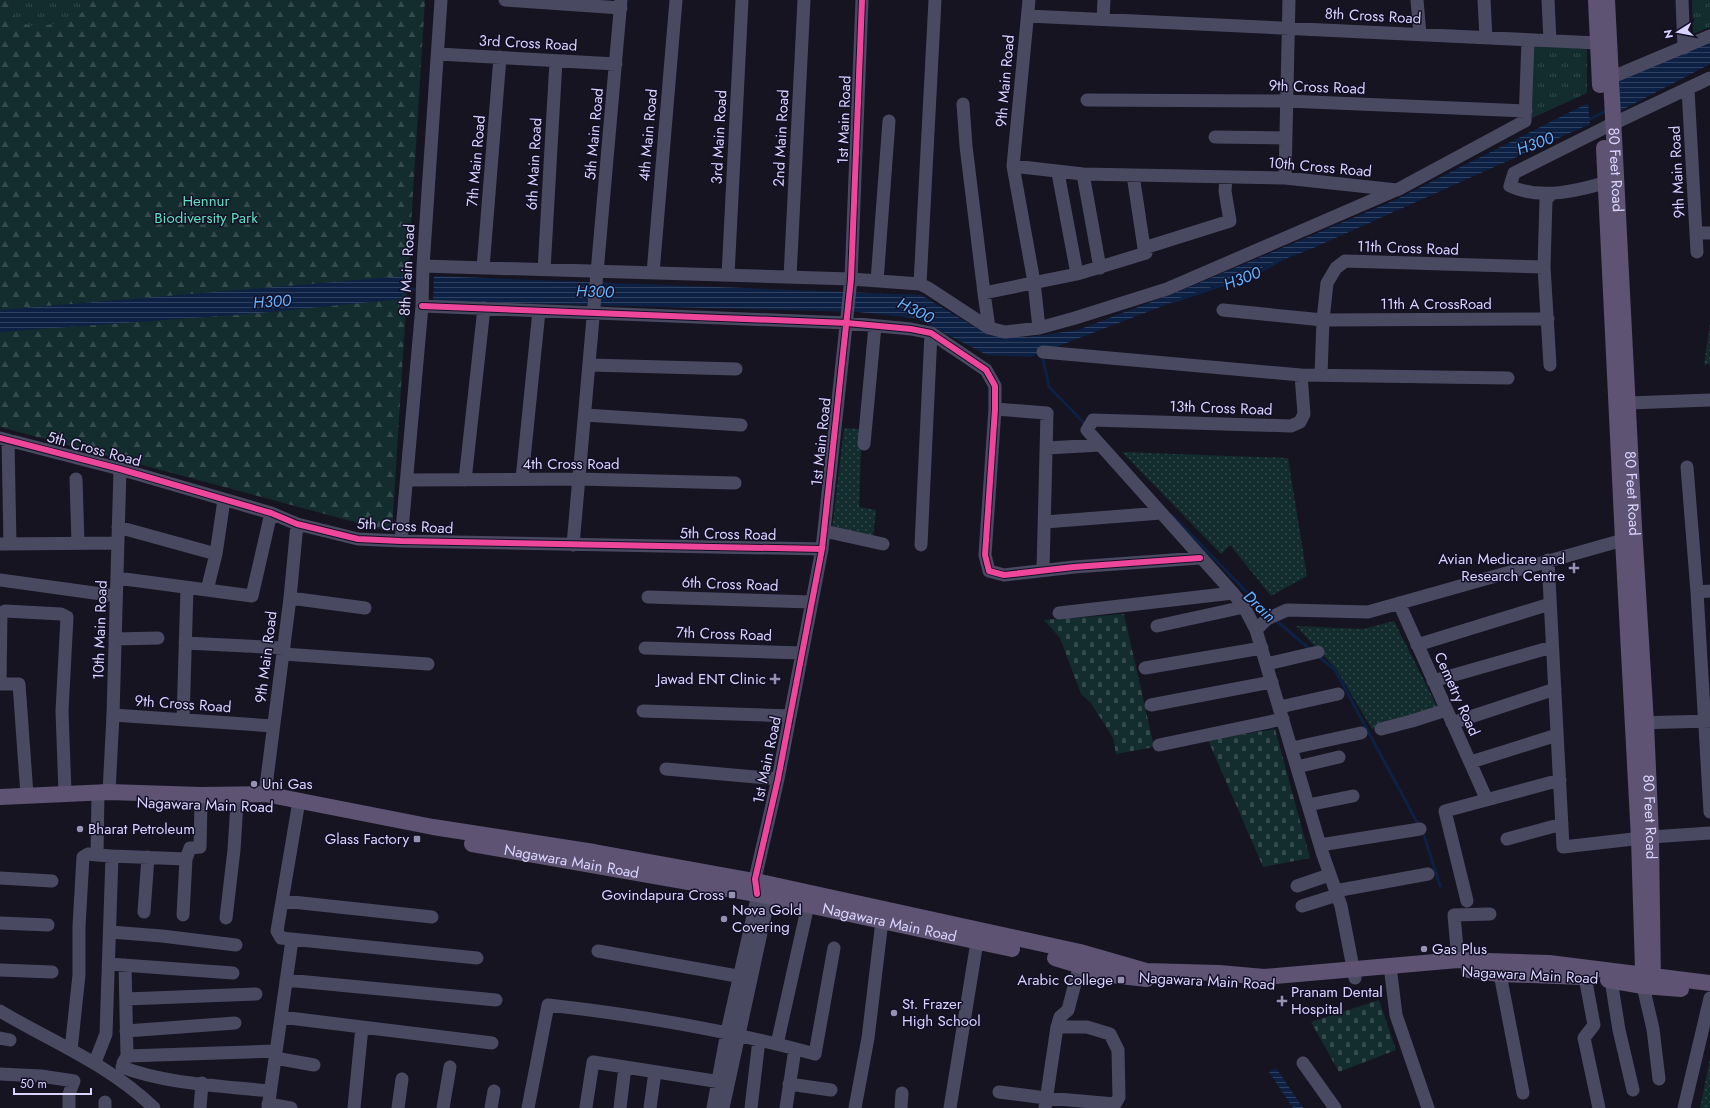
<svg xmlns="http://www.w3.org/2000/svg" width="1710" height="1108" font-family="Jost,sans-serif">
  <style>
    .grass { fill: url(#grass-dots) }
    .forest { fill: url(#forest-firs) }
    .cemetery { fill: url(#cemetery-stones) }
    .park { fill: url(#park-tufts) }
    .water { fill: url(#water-rules) }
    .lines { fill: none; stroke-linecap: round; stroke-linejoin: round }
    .stream { stroke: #0d2144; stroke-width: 3 }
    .minor { stroke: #4a4962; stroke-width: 13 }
    .major { stroke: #5e5373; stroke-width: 16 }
    .cycleway-casing { stroke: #130f26; stroke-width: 8 }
    .cycleway { stroke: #ed469a; stroke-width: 6 }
    .poi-dot { fill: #9591b1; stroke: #130f26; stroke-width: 1.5 }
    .labels { text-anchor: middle; stroke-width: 3; stroke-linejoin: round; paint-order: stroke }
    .street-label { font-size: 15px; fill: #d9d4ff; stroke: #130f26 }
    .park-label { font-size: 15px; fill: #5fe0c0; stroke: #130f26 }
    .poi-label { font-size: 15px; fill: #d9d4ff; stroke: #130f26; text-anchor: start }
    .water-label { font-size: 16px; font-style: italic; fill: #62b6ff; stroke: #130f26 }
  </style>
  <defs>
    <pattern id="grass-dots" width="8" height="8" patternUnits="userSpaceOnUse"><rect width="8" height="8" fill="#132c2d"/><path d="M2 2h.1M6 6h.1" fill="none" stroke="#354a4c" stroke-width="1.8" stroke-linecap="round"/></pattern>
    <pattern id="forest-firs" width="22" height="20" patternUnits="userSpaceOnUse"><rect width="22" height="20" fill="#132c2d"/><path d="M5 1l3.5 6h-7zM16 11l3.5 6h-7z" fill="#354a4c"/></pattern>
    <pattern id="cemetery-stones" width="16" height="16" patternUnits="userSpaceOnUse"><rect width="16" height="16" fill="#132c2d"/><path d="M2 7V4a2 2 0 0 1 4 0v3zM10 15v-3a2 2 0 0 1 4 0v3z" fill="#354a4c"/></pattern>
    <pattern id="park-tufts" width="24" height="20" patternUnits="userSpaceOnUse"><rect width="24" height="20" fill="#132c2d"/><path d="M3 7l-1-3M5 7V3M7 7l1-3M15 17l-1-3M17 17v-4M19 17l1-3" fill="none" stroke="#354a4c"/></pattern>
    <pattern id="water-rules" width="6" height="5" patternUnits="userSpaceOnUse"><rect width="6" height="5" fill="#0d2144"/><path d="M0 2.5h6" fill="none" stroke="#304060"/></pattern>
  </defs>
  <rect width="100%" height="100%" fill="#161421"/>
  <!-- grass -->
  <path class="grass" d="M1710,323V364L1704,365Z
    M844,428L862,429L859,507L876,510L873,537L832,529Z
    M1122,452L1288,458L1307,576L1271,596L1230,545L1221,554Z
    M1394,621L1439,710L1372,729L1336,669L1296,626L1363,629Z
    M1710,1059V1108H1700Z"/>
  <!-- forest -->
  <path class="forest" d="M0,0H425L392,532L0,427Z"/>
  <!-- cemetery -->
  <path class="cemetery" d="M1124,614L1154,747L1116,754L1113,738L1091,703L1081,694L1060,638L1044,620Z
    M1275,729L1310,858L1263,867L1208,740Z
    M1379,1000L1396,1050L1339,1072L1311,1022Z"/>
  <!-- park -->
  <path class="park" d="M6,0H89C88,21 39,30 24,24C14,20 9,10 6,0Z
    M1692,0H1710V27L1693,34Z
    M1532,45L1587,49V93L1532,118Z"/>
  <!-- water -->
  <path class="water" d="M1710,39V64L1620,111V81Z
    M1588,103L1590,124L1311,249L1030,357L987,355L915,318L858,312L433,301L434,276L921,295L990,336L1029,337L1078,330L1185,289L1395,200Z
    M405,276L402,299L248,314L0,332V310Z
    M1276,1068L1303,1108H1293L1269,1072Z"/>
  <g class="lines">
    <!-- stream -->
    <path class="stream" d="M1586,121L1608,110
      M399,290L420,289
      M1172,302L1256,274L1282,259
      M1042,355L1049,387L1086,425
      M1172,515L1268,614
      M1274,619L1311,650
      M1318,656L1335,670L1419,826
      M1423,832L1440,886"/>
    <!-- minor -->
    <path class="minor" d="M505,0L621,8
      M1029,0L1013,166L1034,282L1039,328
      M1417,0L1420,34
      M1484,0L1486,38
      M1548,0L1550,41
      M1682,0L1684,48
      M1028,16L1597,43
      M1103,19L1104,0
      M438,54L616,64
      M1603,81L1710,36
      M1688,89L1697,252
      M1087,100L1287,101L1526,111
      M963,104L966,146L984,293L1077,274L1146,253L1144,248L1230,221L1225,191L1226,177
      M1215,137L1286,138
      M1013,166L1083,174L1285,178L1397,190L1525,121L1528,40
      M1058,173L1077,274
      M1083,174L1100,268
      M1133,175L1144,248
      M1285,178L1289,0
      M1614,180C1582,190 1541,201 1510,186L1514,173L1604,128L1710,78
      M1696,233H1710
      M423,266L851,279L920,284L928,288L989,328L984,293
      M483,268L500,57
      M544,270L556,61
      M653,273L676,0
      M728,275L742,0
      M790,277L804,0
      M877,281L889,121
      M920,284L935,0
      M422,306L847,323L911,329L931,333L986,370L995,386V409L985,555L989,571L1004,575L1074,567L1200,558
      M1223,310L1323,320L1548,319
      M989,328L1005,332L1039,328L1075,318L1167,289L1396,190
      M1043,352L1301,375L1508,378
      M590,365L736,369
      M1550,365L1544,267L1546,200L1551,194
      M1301,375L1304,414L1300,422L1291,426L1093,420L1087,430L1233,593L1244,607L1256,630L1322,852L1341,906L1355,978
      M1321,375L1323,320L1327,283L1336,268L1345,261L1544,267
      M1628,403L1710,400
      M995,409L1047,413L1043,570
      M585,415L741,425
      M0,438L120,469L271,513L297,524L358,539L401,541L822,549
      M8,440L10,544
      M864,444L875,326
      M1047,448L1100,445
      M1687,467L1697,592L1710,812
      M76,479L78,543
      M522,479L539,311
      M407,480L579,479L735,483
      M465,480L484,308
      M1045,522L1161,513
      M118,527L216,554
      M824,531L883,544
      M401,541L422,306L423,266L441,0
      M0,544L118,543
      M573,545L621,0
      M921,545L931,333
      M1548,560L1563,847L1651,837L1710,833
      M117,578L252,596L271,513
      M0,580L116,596
      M207,590L216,554L224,500
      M1697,592L1710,591
      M648,597L812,602
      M290,598L365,608
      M1399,603L1486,798
      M1059,613L1233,593
      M1157,626L1244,607
      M1256,630L1267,619L1287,610L1368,612L1623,540
      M115,639L158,638
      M185,643L284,648
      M1417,645L1550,604
      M645,648L802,653
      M283,654L428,664
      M1267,664L1318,652
      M1145,668L1262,648
      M1433,681L1552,647
      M1151,705L1272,682
      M1280,707L1338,694
      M643,711L790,716
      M113,715L273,726
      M183,720L187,588
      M1452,723L1555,689
      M1636,723L1710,721
      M1381,729L1412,721L1446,710
      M1159,745L1283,719
      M1292,748L1361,733
      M1471,762L1557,735
      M1297,767L1339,757
      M666,769L778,779
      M109,792L113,715L120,469
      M265,794L290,598L297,524
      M27,795L19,684H0L1,613L5,611L61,614L67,617L62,711L65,793
      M299,801L277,931L281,938L477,958
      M1308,805L1353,796
      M1507,839L1562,824
      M1320,845L1420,829
      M112,856L186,859L190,848L200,847L201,803
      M0,878L52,881
      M1297,886L1329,875
      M756,889L755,879L778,779L822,549L851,279L862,0
      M1335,891L1428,874
      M283,901L432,917
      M1467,901L1445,811L1560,780
      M1302,906L1337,895
      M144,912L148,857
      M183,915L186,859
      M226,918L234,850L237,803
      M0,923L48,925
      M110,932L162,936L236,945
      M598,951L748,978
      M1458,960L1454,915L1490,914
      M109,964L233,973
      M1390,966L1396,1015L1428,1108
      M0,970L52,972
      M1500,974L1523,1093
      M1585,977L1594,1025L1584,1038L1599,1108
      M286,980L496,1000
      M1611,980L1619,1030L1633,1090
      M1643,986L1653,1029L1659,1079
      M126,999L256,994
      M0,1011C52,1042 110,1065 154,1108
      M281,1017L492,1043
      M126,1031L235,1023
      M0,1038L10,1040
      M777,1044L808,905
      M71,1050L79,975V926L83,857L88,854L97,855
      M127,1056L276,1051
      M275,1058L314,1065
      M95,1062L106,1034L112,856L97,855L98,792
      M123,1063L127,1056L125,965
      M1303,1063L1335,1108
      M122,1067C165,1084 224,1086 270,1091
      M0,1074L41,1076L74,1081L69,1094V1108
      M789,1084L831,1090
      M999,1092L1046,1098L1115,1104L1119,1097L1118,1050L1110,1034L1087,1027H1057
      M268,1104L291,1108
      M586,1107L593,1062L727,1083
      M105,1108V1102
      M200,1108L202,1083
      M268,1108L292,940
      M354,1108L362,1027
      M398,1108L402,1079
      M443,1108L450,1067
      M491,1108L494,1091
      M528,1108L548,1005C638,1015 727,1030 815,1054L834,948
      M620,1108L625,1067
      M650,1108L655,1072
      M713,1108L727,1032L760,885
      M723,1108L771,887
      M751,1108L759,1040
      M786,1108L795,1049
      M855,1108L868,1038L882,921
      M901,1108L902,1093
      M950,1108L977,942
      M1045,1108L1057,1027L1060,1017L1068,1010L1080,964
      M1684,1108L1710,998"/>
    <!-- major -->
    <g class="major">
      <path d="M1596,0L1600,85"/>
      <path id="s1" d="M1607,0L1634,527L1646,723L1651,837L1653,985"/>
      <path d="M1604,148L1623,540L1639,839L1643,970"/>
      <path d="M0,797L109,792L201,795L265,794L433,827L594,852L760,882L1080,952L1146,971L1219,973L1264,977L1458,960L1549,963L1710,983"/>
      <path id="s2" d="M472,844L757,894L1012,949"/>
      <path d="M1055,958L1111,975L1147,979"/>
      <path d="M1469,970L1500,974L1583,977"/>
      <path d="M1608,980L1643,986L1681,989"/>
    </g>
    <defs>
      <path id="cycleway" d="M422,306L847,323L911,329L931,333L986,370L995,386V409L985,555L989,571L1004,575L1074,567L1200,558
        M0,438L120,469L271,513L297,524L358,539L401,541L822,549
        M757,894L755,879L778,779L822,549L851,279L862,0"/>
    </defs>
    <!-- cycleway casing -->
    <use href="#cycleway" class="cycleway-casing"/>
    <!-- cycleway -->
    <use href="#cycleway" class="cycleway"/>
  </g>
  <!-- markers -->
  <g class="poi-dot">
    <path d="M1572 562h4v4h4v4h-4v4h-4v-4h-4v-4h4z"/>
    <path d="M773 673h4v4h4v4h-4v4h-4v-4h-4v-4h4z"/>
    <circle cx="254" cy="784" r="4"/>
    <circle cx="80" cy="829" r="4"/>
    <rect x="413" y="835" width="8" height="8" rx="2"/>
    <rect x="728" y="891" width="8" height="8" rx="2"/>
    <circle cx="724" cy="919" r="4"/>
    <circle cx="1424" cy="949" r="4"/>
    <rect x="1117" y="976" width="8" height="8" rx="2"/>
    <path d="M1280 995h4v4h4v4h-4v4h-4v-4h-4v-4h4z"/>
    <circle cx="894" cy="1013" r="4"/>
  </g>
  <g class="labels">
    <!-- street labels -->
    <g class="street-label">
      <text transform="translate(1373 16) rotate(3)" y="5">8th Cross Road</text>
      <text transform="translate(528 43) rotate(3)" y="5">3rd Cross Road</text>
      <text transform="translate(1005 81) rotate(-85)" y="5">9th Main Road</text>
      <text transform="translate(1317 87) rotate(2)" y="5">9th Cross Road</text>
      <text transform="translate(844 120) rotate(-88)" y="5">1st Main Road</text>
      <text transform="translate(594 134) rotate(-85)" y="5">5th Main Road</text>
      <text transform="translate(648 135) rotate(-85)" y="5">4th Main Road</text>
      <text transform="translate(719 137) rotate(-87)" y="5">3rd Main Road</text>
      <text transform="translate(781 138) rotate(-87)" y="5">2nd Main Road</text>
      <text transform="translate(476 161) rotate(-85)" y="5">7th Main Road</text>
      <text transform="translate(534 164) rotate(-87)" y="5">6th Main Road</text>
      <text transform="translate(1320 167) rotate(5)" y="5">10th Cross Road</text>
      <text dy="5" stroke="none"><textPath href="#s1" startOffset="170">80 Feet Road</textPath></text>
      <text transform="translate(1677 172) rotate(-93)" y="5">9th Main Road</text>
      <text transform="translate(1408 248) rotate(2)" y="5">11th Cross Road</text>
      <text transform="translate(407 270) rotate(-87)" y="5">8th Main Road</text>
      <text x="1436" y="309">11th A CrossRoad</text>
      <text transform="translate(1221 408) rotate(2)" y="5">13th Cross Road</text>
      <text transform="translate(821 442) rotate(-84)" y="5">1st Main Road</text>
      <text transform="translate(94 449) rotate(15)" y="5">5th Cross Road</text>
      <text x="571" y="469">4th Cross Road</text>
      <text dy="5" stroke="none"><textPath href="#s1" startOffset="494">80 Feet Road</textPath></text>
      <text transform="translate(405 526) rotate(3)" y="5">5th Cross Road</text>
      <text transform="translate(728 534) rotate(1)" y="5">5th Cross Road</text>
      <text transform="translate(730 584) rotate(2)" y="5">6th Cross Road</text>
      <text transform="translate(100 630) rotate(-88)" y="5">10th Main Road</text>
      <text transform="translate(724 634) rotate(2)" y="5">7th Cross Road</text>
      <text transform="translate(266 657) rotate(-83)" y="5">9th Main Road</text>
      <text transform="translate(1457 694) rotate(66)" y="5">Cemetry Road</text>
      <text transform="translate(183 704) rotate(4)" y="5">9th Cross Road</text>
      <text transform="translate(767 760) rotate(-78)" y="5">1st Main Road</text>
      <text transform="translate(205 805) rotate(2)" y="5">Nagawara Main Road</text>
      <text dy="5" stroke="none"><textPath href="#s1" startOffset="818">80 Feet Road</textPath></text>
      <text dy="5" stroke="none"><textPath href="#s2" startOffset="101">Nagawara Main Road</textPath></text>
      <text dy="5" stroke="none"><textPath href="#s2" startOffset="425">Nagawara Main Road</textPath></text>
      <text transform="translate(1530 975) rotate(3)" y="5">Nagawara Main Road</text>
      <text transform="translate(1207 981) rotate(3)" y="5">Nagawara Main Road</text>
    </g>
    <!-- park labels -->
    <g class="park-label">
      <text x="206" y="206">Hennur<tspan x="206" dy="17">Biodiversity Park</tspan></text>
    </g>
    <!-- poi labels -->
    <g class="poi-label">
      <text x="1565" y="564" text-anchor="end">Avian Medicare and<tspan x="1565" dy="17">Research Centre</tspan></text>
      <text x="766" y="684" text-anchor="end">Jawad ENT Clinic</text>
      <text x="262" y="789">Uni Gas</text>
      <text x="88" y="834">Bharat Petroleum</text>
      <text x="409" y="844" text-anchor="end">Glass Factory</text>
      <text x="724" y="900" text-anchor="end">Govindapura Cross</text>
      <text x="732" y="915">Nova Gold<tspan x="732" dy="17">Covering</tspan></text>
      <text x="1432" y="954">Gas Plus</text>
      <text x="1113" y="985" text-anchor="end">Arabic College</text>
      <text x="1291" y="997">Pranam Dental<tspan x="1291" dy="17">Hospital</tspan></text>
      <text x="902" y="1009">St. Frazer<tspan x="902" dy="17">High School</tspan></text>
    </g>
    <!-- water labels -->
    <g class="water-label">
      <text transform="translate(1535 143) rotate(-20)" y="6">H300</text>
      <text transform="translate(1242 278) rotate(-21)" y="6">H300</text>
      <text transform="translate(595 291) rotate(2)" y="6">H300</text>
      <text transform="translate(272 301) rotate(-4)" y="6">H300</text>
      <text transform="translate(916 310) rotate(27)" y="6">H300</text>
      <text transform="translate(1260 606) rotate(44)" y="6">Drain</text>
    </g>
  </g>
  <!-- north arrow -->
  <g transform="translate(1678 32) rotate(259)" stroke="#130f26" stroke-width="3" paint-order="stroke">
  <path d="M0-3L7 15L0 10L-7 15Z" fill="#d9d4ff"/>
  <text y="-6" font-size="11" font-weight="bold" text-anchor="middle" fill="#d9d4ff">N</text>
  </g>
  <!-- scale -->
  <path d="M14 1088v6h77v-6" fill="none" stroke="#d9d4ff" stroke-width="2"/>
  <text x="20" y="1088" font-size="12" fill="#d9d4ff" stroke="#130f26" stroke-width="3" paint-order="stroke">50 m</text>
</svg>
